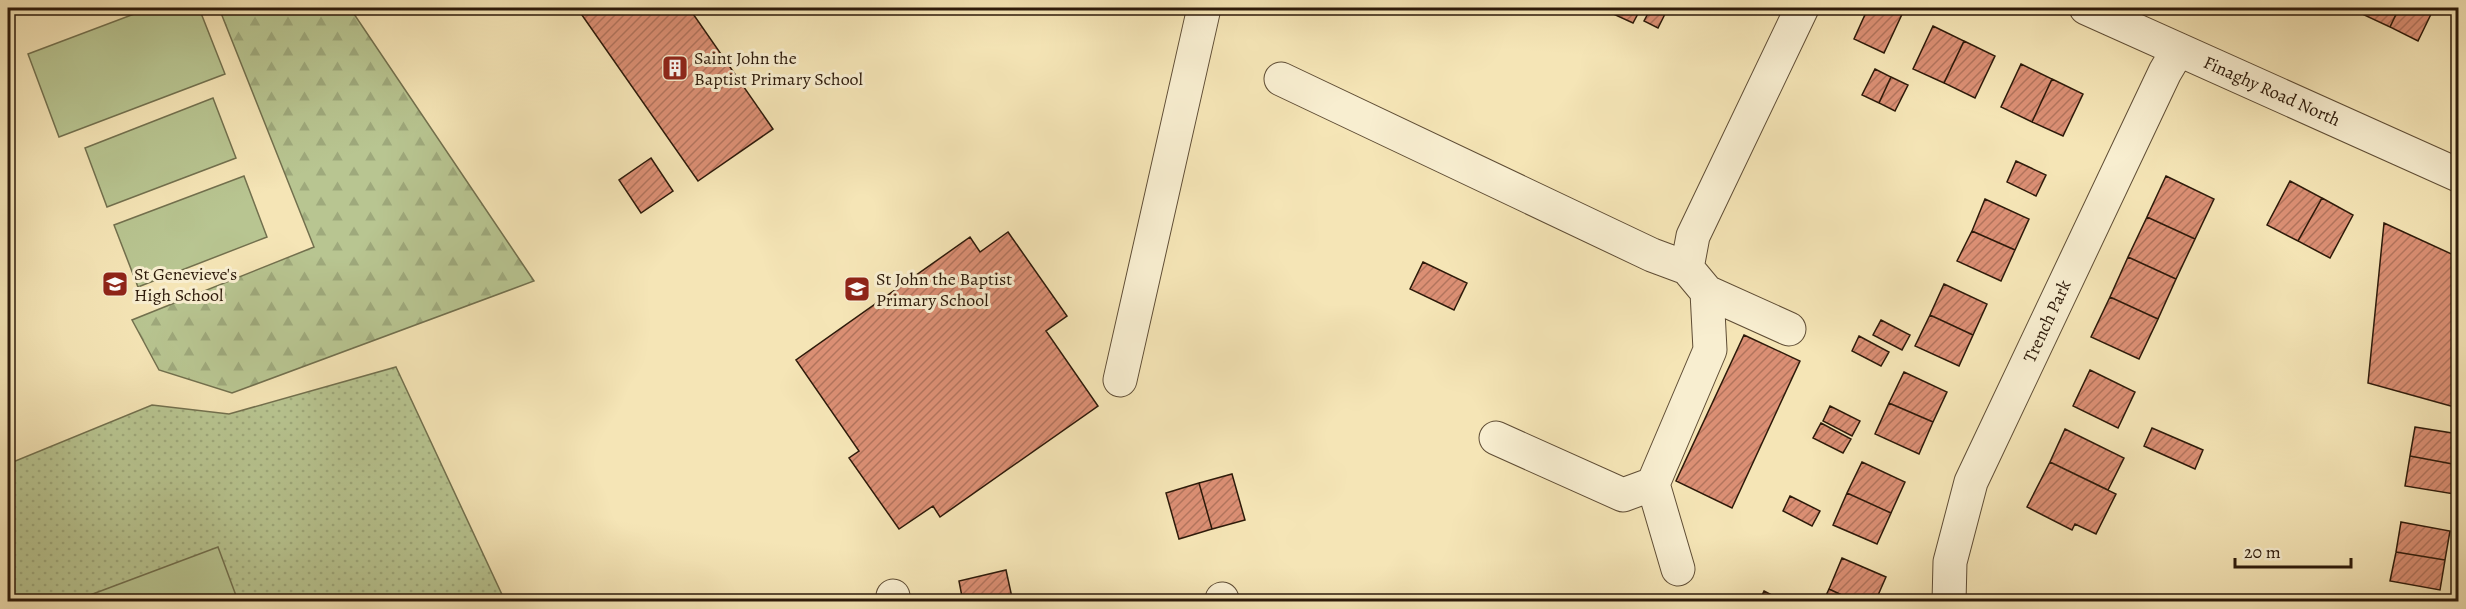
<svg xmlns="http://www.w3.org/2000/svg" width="2466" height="609" font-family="Alegreya,serif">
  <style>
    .grass { fill: url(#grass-dots); stroke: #72704e; stroke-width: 1.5 }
    .forest { fill: url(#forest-firs); stroke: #72704e; stroke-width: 1.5 }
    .garden { fill: #b8c591; stroke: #72704e; stroke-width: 1.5 }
    .building { fill: url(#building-hatch); stroke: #2d1a0a; stroke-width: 1.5 }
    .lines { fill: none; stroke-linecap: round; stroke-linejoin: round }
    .minor-casing { stroke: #5f4d35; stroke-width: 35 }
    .minor { stroke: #f8eed0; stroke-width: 33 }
    .labels { text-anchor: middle; stroke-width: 6; stroke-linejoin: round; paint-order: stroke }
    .poi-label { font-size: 18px; fill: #2d1a0a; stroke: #f8eed0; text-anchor: start }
    .street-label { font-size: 18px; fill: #2d1a0a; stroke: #f8eed0 }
  </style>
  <defs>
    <pattern id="grass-dots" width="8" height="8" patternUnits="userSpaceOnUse" patternTransform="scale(1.5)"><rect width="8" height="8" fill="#b8c591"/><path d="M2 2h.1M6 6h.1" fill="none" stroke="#9ea97c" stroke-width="1.8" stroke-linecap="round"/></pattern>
    <pattern id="forest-firs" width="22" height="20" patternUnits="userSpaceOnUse" patternTransform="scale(1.5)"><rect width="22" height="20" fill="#b8c591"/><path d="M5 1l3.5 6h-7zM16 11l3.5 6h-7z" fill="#9ea97c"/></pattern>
    <pattern id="building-hatch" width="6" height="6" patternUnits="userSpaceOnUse" patternTransform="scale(1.5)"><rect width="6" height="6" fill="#db8f74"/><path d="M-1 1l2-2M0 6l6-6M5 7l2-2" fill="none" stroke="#b2745d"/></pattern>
  </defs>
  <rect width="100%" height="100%" fill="#f5e5b6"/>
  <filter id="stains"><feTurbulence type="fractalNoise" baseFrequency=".00333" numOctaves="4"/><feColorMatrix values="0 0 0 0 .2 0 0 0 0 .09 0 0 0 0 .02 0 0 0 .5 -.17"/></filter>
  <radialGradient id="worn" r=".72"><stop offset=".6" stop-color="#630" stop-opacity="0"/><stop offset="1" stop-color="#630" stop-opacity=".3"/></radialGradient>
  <!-- grass -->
  <path class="grass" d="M396,367L505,601L8,602V464L152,405L229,414Z"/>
  <!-- forest -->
  <path class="forest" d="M219,8H350L534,281L232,393L159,370L132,320L314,247Z"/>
  <!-- garden -->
  <path class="garden" d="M150,8H199L225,74L59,137L28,54Z
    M213,98L236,158L107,207L85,148Z
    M244,176L267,237L138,287L114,225Z
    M218,547L238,601H74Z"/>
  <!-- building -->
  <path class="building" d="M577,8H689L773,129L698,181Z
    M1614,8H1641L1633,23L1611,13Z
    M1651,8H1668L1658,28L1644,21Z
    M1868,8H1897L1904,10L1884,53L1854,39Z
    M2365,8H2399L2390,27L2362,14Z
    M2399,8H2434L2418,41L2390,27Z
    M1933,26L1964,41L1944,83L1913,69Z
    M1964,41L1995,56L1975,98L1944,83Z
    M2021,64L2052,79L2032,122L2001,107Z
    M1875,69L1891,77L1879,103L1862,95Z
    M1891,77L1908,85L1895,111L1879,103Z
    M2052,79L2083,94L2063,136L2032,122Z
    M651,158L673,191L641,213L619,180Z
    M2016,161L2046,175L2036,196L2007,182Z
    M2166,176L2214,199L2195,239L2147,217Z
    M2290,181L2322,198L2298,241L2267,225Z
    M2322,198L2353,215L2330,258L2298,241Z
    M1985,199L2029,219L2015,250L1972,231Z
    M2147,217L2195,239L2176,279L2128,257Z
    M2384,223L2458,257V408L2368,383Z
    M1972,231L2015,250L2001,281L1957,261Z
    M1008,232L1067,316L1046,331L1098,406L940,517L933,506L899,529L849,458L859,451L796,360L970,237L980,252Z
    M2128,257L2176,279L2158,319L2110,297Z
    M1423,262L1467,283L1454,310L1410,289Z
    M1944,284L1987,304L1973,335L1930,315Z
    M2110,297L2158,319L2139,359L2091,337Z
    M1930,315L1973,335L1959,366L1915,346Z
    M1881,320L1910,335L1902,350L1873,335Z
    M1744,335L1800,361L1732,508L1676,481Z
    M1859,336L1889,352L1881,366L1852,351Z
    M2090,370L2135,392L2118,428L2073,406Z
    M1904,372L1947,392L1933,422L1889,403Z
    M1889,403L1933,422L1919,454L1875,434Z
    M1830,406L1860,421L1852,436L1823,421Z
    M1821,423L1851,439L1843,453L1813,438Z
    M2415,427L2458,434V465L2410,456Z
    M2152,428L2203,450L2195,469L2144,446Z
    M2065,429L2124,458L2108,490L2050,462Z
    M2410,456L2458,465L2454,494L2405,486Z
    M1862,462L1905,482L1891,513L1847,493Z
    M2050,462L2116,494L2096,534L2075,524L2072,530L2027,507Z
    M1232,474L1245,520L1212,529L1199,483Z
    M1199,483L1212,529L1179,539L1166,493Z
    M1847,493L1891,513L1877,544L1833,525Z
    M1790,496L1820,511L1812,526L1783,511Z
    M2401,522L2450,531L2445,560L2396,552Z
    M2396,552L2445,560L2440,590L2390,581Z
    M1842,558L1886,577L1875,602H1857L1829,589Z
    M1006,570L1013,602H963L959,581Z
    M1829,589L1857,602H1823Z
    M1764,591L1785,602H1759Z"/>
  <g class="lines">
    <defs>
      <path id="minor" d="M2086,8L2458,175
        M1281,79L1652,255L1687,268
        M1707,292L1789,329
        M1120,380L1204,8
        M1496,438L1623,495L1653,484L1710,350L1707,292L1687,268L1693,236L1802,8
        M1653,484L1678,569
        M893,596L894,602
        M1222,599L1223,602
        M1949,602L1950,562L1971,482L2165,72L2178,50"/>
    </defs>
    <!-- minor casing -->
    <use href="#minor" class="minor-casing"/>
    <!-- minor -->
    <use href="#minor" class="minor"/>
  </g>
  <!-- icons -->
  <defs>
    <symbol id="building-square" viewBox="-11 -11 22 22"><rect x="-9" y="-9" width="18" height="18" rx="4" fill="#8f2418" stroke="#f8eed0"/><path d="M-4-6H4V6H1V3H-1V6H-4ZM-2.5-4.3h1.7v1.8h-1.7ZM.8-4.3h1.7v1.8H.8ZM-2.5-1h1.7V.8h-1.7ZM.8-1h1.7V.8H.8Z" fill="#fff"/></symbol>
    <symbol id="school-square" viewBox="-11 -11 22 22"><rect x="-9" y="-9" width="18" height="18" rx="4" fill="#8f2418" stroke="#f8eed0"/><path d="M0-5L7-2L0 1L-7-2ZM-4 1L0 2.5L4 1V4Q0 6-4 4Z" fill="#fff"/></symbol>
  </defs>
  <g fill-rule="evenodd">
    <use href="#building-square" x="660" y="53" width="30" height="30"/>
    <use href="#school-square" x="100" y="269" width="30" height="30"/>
    <use href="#school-square" x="842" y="274" width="30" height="30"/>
  </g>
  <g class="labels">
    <!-- poi labels -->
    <g class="poi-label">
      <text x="694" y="64">Saint John the<tspan x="694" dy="21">Baptist Primary School</tspan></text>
      <text x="134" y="280">St Genevieve's<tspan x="134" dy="21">High School</tspan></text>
      <text x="876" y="285">St John the Baptist<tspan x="876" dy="21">Primary School</tspan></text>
    </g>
    <!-- street labels -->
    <g class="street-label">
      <text transform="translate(2272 91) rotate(24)" y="6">Finaghy Road North</text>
      <text transform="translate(2047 321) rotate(-65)" y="6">Trench Park</text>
    </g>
  </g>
  <!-- margin -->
  <rect width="2466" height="609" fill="none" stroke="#f5e5b6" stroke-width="30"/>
  <rect x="9" y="9" width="2448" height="591" fill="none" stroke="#2d1a0a" stroke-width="3"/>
  <rect x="15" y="15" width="2436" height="579" fill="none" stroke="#2d1a0a" stroke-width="1.5"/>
  <!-- scale -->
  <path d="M2235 558v9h116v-9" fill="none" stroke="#2d1a0a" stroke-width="3"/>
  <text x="2244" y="558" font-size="18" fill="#2d1a0a" stroke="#f8eed0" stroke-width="4.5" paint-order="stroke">20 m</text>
  <rect width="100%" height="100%" filter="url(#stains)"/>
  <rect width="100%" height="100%" fill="url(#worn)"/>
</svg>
